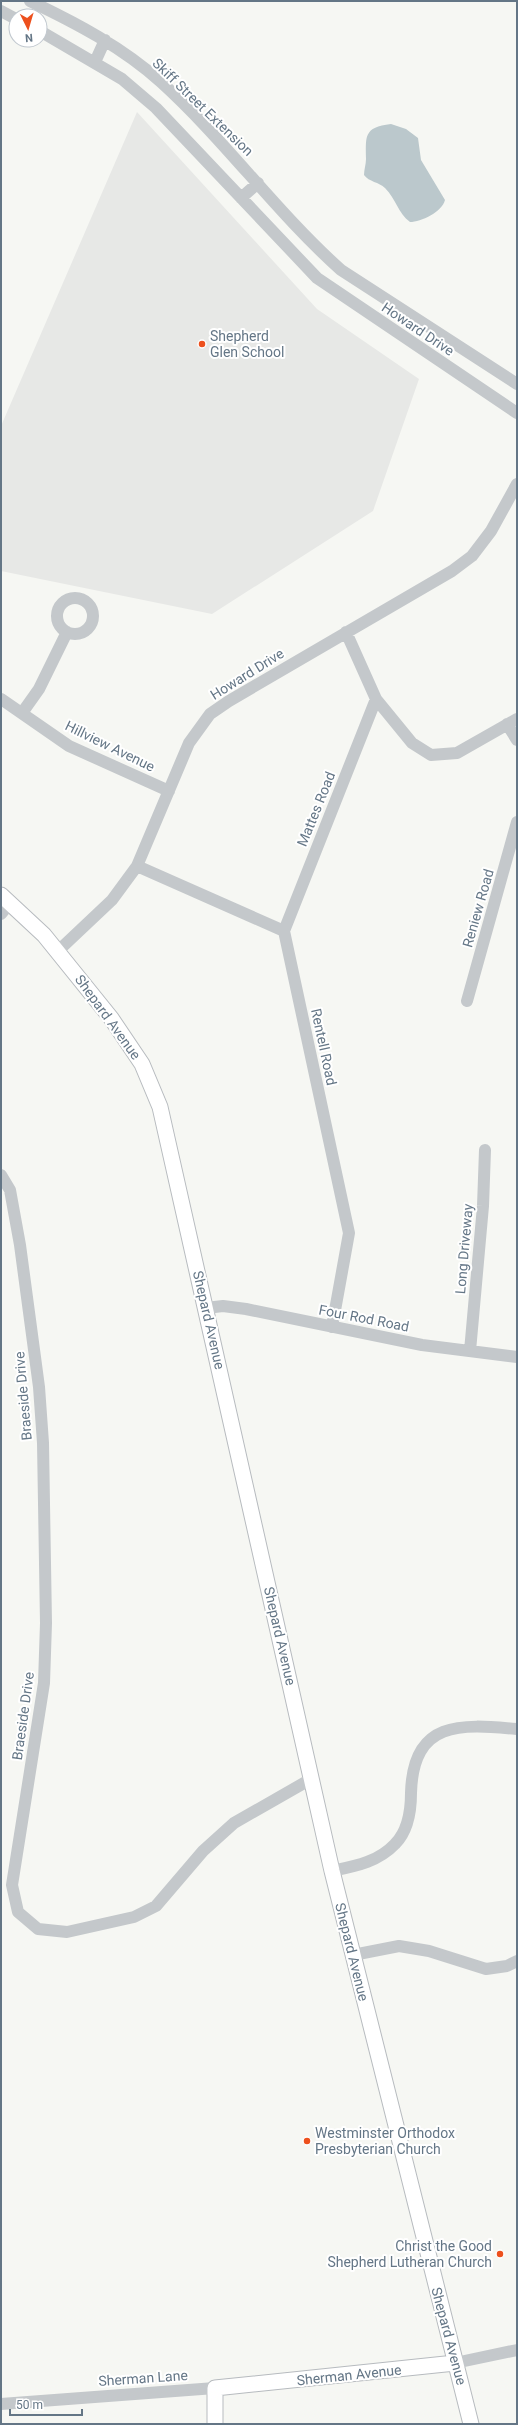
<svg xmlns="http://www.w3.org/2000/svg" width="518" height="2425" font-family="Roboto,sans-serif">
  <style>
    .built { fill: #e7e8e6 }
    .water { fill: #bbc8cc }
    .lines { fill: none; stroke-linecap: round; stroke-linejoin: round }
    .major-casing { stroke: #b7bbbf; stroke-width: 17 }
    .minor { stroke: #c4c8cb; stroke-width: 12 }
    .major { stroke: #fff; stroke-width: 15 }
    .poi-dot { fill: #ed501d; stroke: #fff; stroke-width: 1.5 }
    .labels { text-anchor: middle; stroke-width: 4; stroke-linejoin: round; paint-order: stroke }
    .street-label { font-size: 14px; fill: #647686; stroke: #fff }
    .poi-label { font-size: 14px; fill: #647686; stroke: #fff; text-anchor: start }
  </style>
  <rect width="100%" height="100%" fill="#f6f7f3"/>
  <!-- built -->
  <path class="built" d="M137,112L317,309L419,379L373,511L212,614L1,571V426Z"/>
  <!-- water -->
  <path class="water" d="M391,124L406,129L418,138L421,160L445,200C442,212 421,222 410,222C398,213 396,199 385,188C379,182 369,182 364,175C364,170 366,164 366,159C366,137 363,127 391,124Z"/>
  <g class="lines">
    <defs>
      <path id="major" d="M1,895L44,935L111,1018L142,1064L160,1107L332,1871L471,2424
        M215,2424V2388L455,2363"/>
    </defs>
    <!-- major casing -->
    <use href="#major" class="major-casing"/>
    <!-- minor -->
    <path class="minor" d="M30,1C76,23 122,47 161,82C225,140 276,212 341,270L517,384
      M1,11L16,19
      M40,31L122,79L156,108L317,278L517,413
      M95,62L105,40
      M241,198L258,183
      M57 616a18 18 0 1 1 36 0a18 18 0 1 1-36 0Z
      M346,632L376,699L412,743L431,755L457,753L517,719
      M1,699L69,746L169,791
      M22,713L39,689L67,632
      M507,724L517,740
      M137,866L284,931L349,1233L332,1327
      M1,914L10,903
      M284,931L376,699
      M58,951L112,900L137,866L189,743L210,714L229,701L452,571L472,556L491,531L517,484
      M467,1001L517,822
      M1,1175L10,1190L20,1245L39,1387L43,1443L46,1623L44,1683L12,1885L18,1912L38,1929L67,1932L134,1917L156,1906L203,1851L234,1823L311,1779
      M206,1308L223,1306L246,1309L422,1345L517,1357
      M470,1351L483,1206L485,1150
      M332,1871C356,1866 378,1862 395,1844C408,1831 411,1811 411,1793C413,1720 460,1724 517,1729
      M353,1955L399,1946L429,1951L486,1969L507,1966L517,1961
      M455,2363L517,2350
      M1,2404L215,2388"/>
    <!-- major -->
    <use href="#major" class="major"/>
  </g>
  <!-- markers -->
  <g class="poi-dot">
    <circle cx="202" cy="344" r="4"/>
    <circle cx="307" cy="2141" r="4"/>
    <circle cx="500" cy="2254" r="4"/>
  </g>
  <g class="labels">
    <!-- street labels -->
    <g class="street-label">
      <text transform="translate(203 107) rotate(44)" y="5">Skiff Street Extension</text>
      <text transform="translate(418 329) rotate(34)" y="5">Howard Drive</text>
      <text transform="translate(247 674) rotate(-32)" y="5">Howard Drive</text>
      <text transform="translate(110 746) rotate(26)" y="5">Hillview Avenue</text>
      <text transform="translate(316 809) rotate(-68)" y="5">Mattes Road</text>
      <text transform="translate(478 908) rotate(-74)" y="5">Reniew Road</text>
      <text transform="translate(108 1017) rotate(54)" y="5">Shepard Avenue</text>
      <text transform="translate(324 1047) rotate(78)" y="5">Rentell Road</text>
      <text transform="translate(464 1249) rotate(-85)" y="5">Long Driveway</text>
      <text transform="translate(364 1318) rotate(11)" y="5">Four Rod Road</text>
      <text transform="translate(209 1320) rotate(77)" y="5">Shepard Avenue</text>
      <text transform="translate(23 1396) rotate(-95)" y="5">Braeside Drive</text>
      <text transform="translate(280 1636) rotate(77)" y="5">Shepard Avenue</text>
      <text transform="translate(23 1716) rotate(-82)" y="5">Braeside Drive</text>
      <text transform="translate(352 1952) rotate(76)" y="5">Shepard Avenue</text>
      <text transform="translate(449 2336) rotate(75)" y="5">Shepard Avenue</text>
      <text transform="translate(349 2375) rotate(-6)" y="5">Sherman Avenue</text>
      <text transform="translate(143 2378) rotate(-4)" y="5">Sherman Lane</text>
    </g>
    <!-- poi labels -->
    <g class="poi-label">
      <text x="210" y="341">Shepherd<tspan x="210" dy="16">Glen School</tspan></text>
      <text x="315" y="2138">Westminster Orthodox<tspan x="315" dy="16">Presbyterian Church</tspan></text>
      <text x="492" y="2251" text-anchor="end">Christ the Good<tspan x="492" dy="16">Shepherd Lutheran Church</tspan></text>
    </g>
  </g>
  <!-- border -->
  <rect width="518" height="2425" fill="none" stroke="#647686" stroke-width="4"/>
  <!-- north arrow -->
  <g transform="translate(28 28) rotate(175)"><circle r="19" fill="#ffffff" stroke="#c1c8cf"/>
  <path d="M0-3L7 15L0 10L-7 15Z" fill="#ed501d"/>
  <text y="-6" font-size="11" font-weight="bold" text-anchor="middle" fill="#647686">N</text>
  </g>
  <!-- scale -->
  <path d="M10 2409v6h72v-6" fill="none" stroke="#647686" stroke-width="2"/>
  <text x="16" y="2409" font-size="12" fill="#647686" stroke="#ffffff" stroke-width="3" paint-order="stroke">50 m</text>
</svg>
